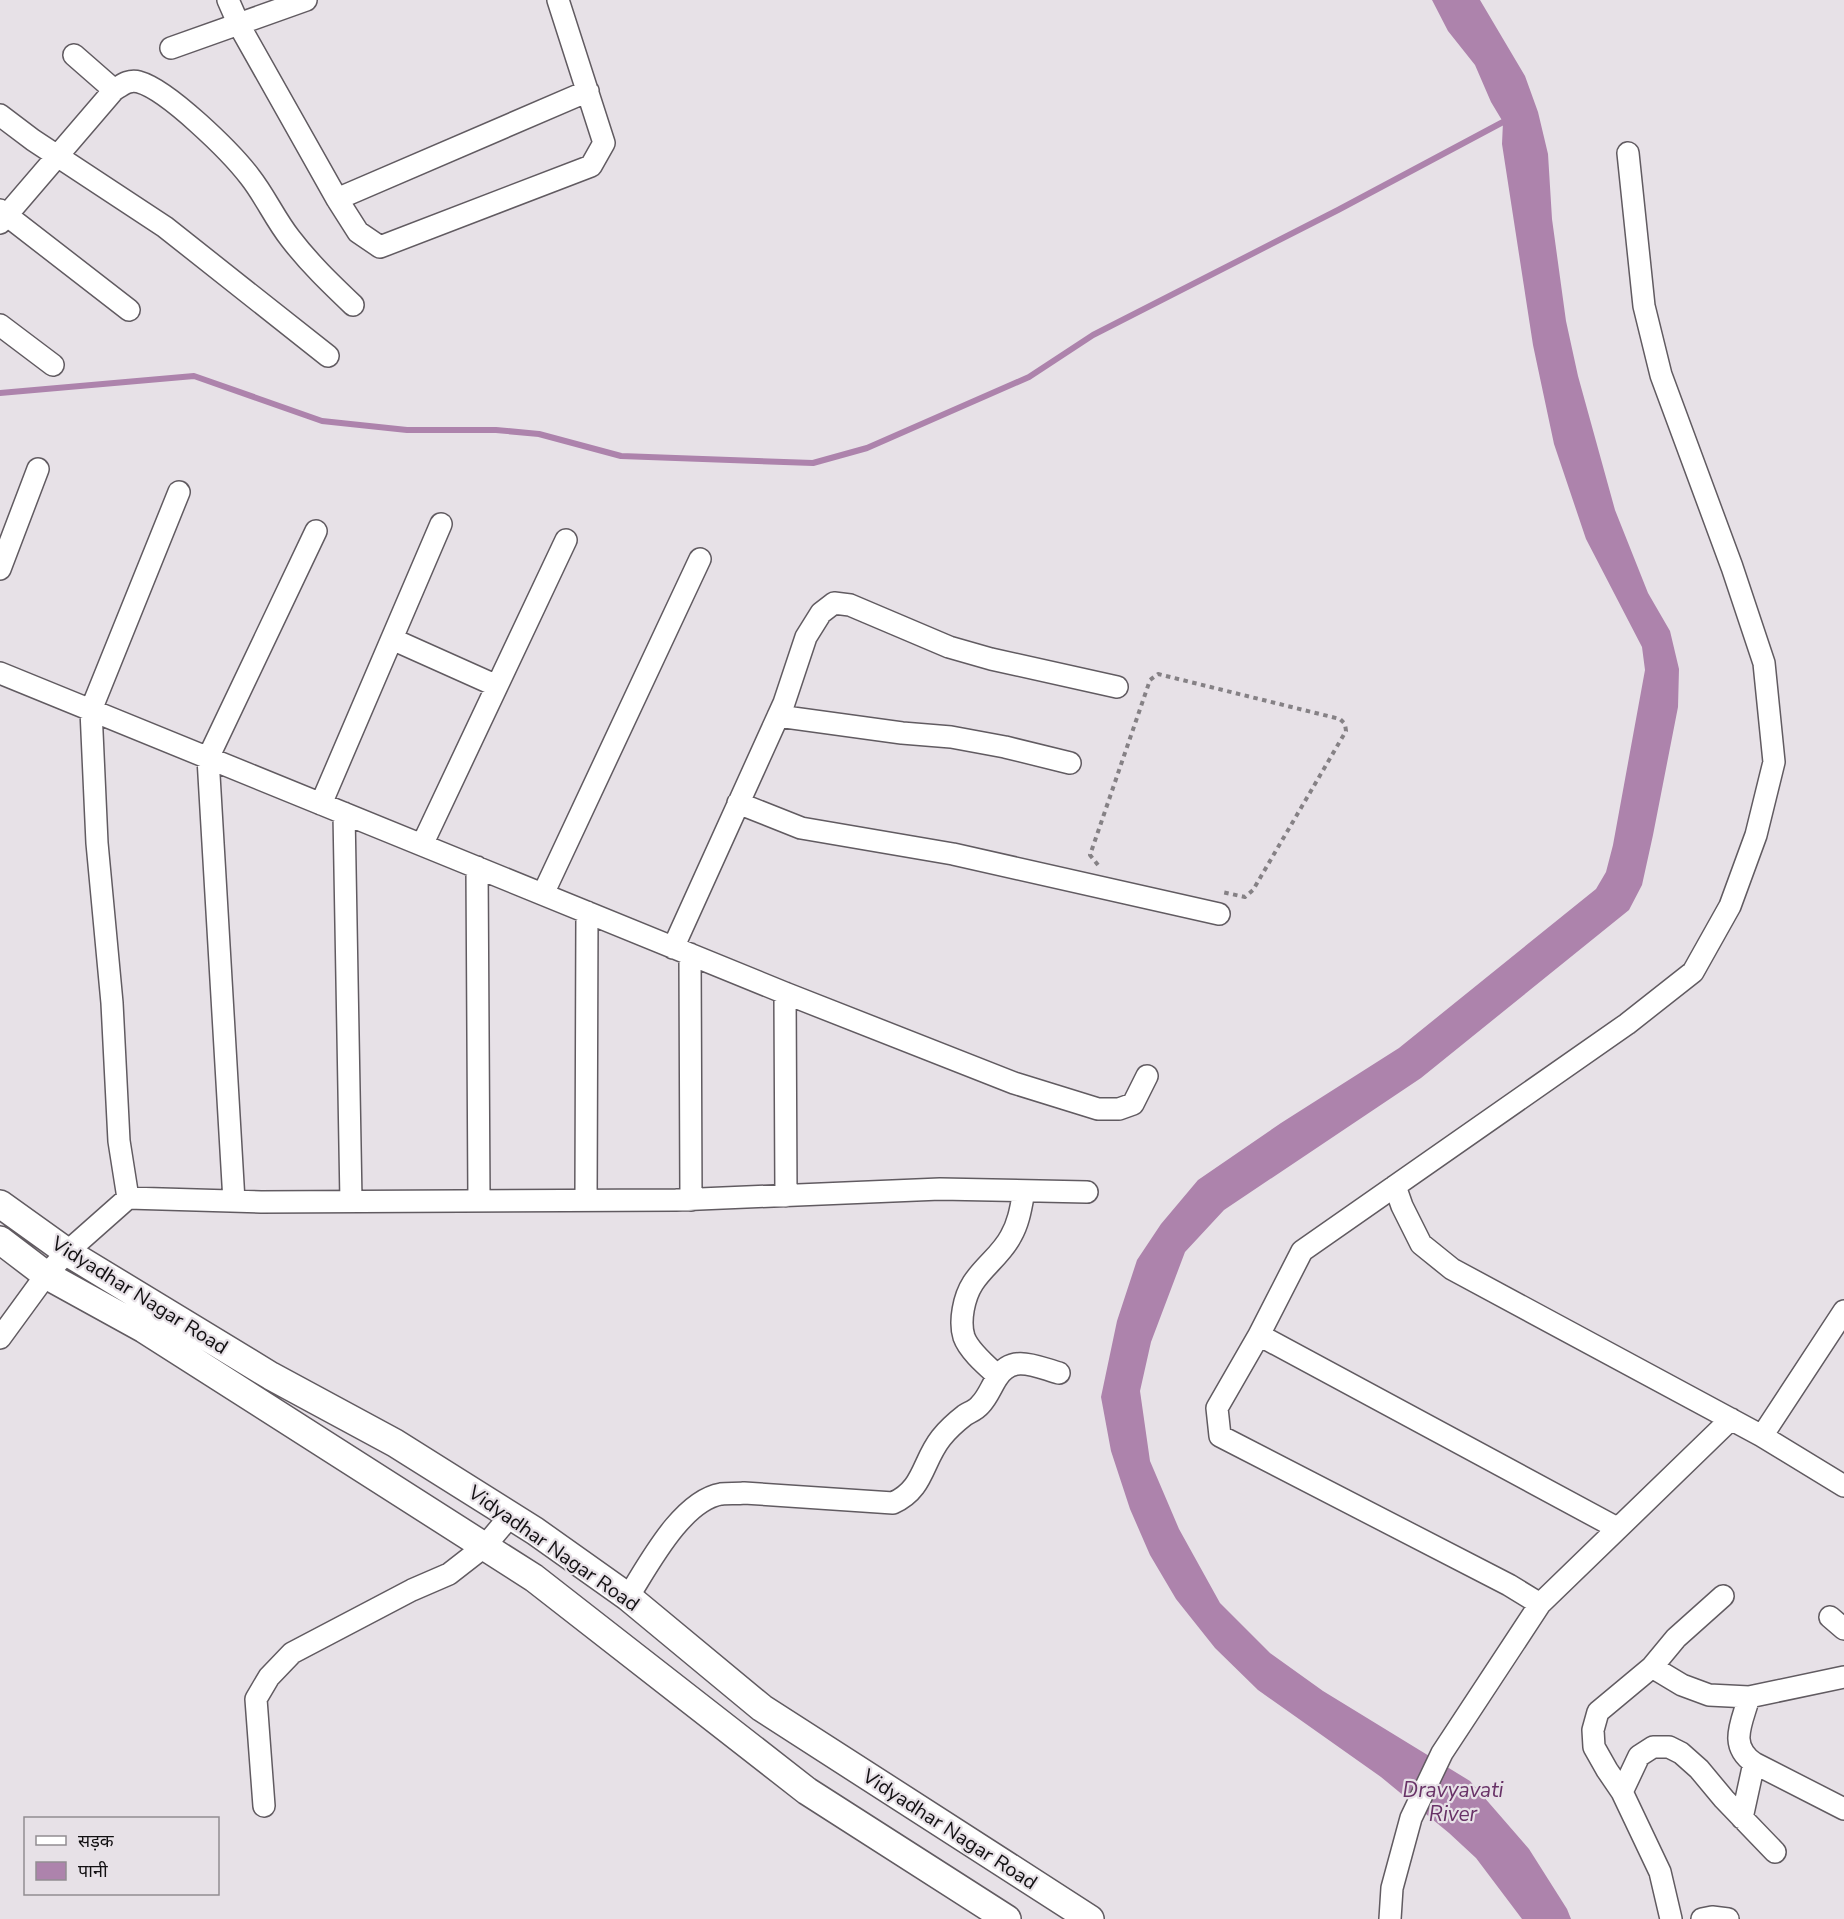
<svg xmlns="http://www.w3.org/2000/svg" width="1844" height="1919" font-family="'Nunito Sans','Noto Sans Devanagari',sans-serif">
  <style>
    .water { fill: #ad83ac }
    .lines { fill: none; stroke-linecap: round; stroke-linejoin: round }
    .stream { stroke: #ad83ac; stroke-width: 6 }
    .minor-casing { stroke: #615b61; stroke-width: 24 }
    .major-casing { stroke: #615b61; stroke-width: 30 }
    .path { stroke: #858185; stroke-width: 4; stroke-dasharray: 4.5 4.5; stroke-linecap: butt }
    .minor { stroke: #fff; stroke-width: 21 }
    .major { stroke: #fff; stroke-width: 27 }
    .labels { text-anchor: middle; stroke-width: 4.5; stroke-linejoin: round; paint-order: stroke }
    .street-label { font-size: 20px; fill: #121012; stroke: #e7e1e7 }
    .water-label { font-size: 21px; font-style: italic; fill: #683267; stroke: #e7e1e7 }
  </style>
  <rect width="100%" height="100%" fill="#e7e1e7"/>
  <!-- water -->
  <path class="water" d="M1432,0H1480L1525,76L1538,112L1548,154L1552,219L1566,321L1578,376L1615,510L1648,593L1670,631L1679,669L1678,707L1653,835L1642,885L1629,910L1421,1078L1224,1210L1185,1252L1151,1342L1140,1391L1150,1461L1179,1529L1220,1603L1270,1653L1323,1691L1470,1781L1529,1849L1567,1909L1571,1919H1522L1476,1858L1449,1833L1381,1777L1258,1690L1215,1648L1176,1599L1150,1555L1130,1509L1111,1451L1101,1397L1117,1321L1137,1260L1161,1224L1198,1180L1281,1123L1399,1048L1596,889L1606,872L1613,845L1645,670L1642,647L1586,539L1554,444L1533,345L1502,144L1503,122L1491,102L1475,65L1448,31Z"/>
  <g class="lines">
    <!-- stream -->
    <path class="stream" d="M0,393L194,376L322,421L407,430H496L539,434L621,456L813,463L867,448L1029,377L1093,335L1338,210L1503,122"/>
    <defs>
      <path id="minor" d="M228,0L239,25L337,199L358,232L380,247L591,166L604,143L558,0
        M171,48L306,0
        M74,55L114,90
        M0,115L33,140L165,227L328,356
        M337,199L588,91
        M0,210L129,310
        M0,223L114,90C122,85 129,79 139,82C168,90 231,152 250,177C265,196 275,219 290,238C309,263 331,284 353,305
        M0,325L53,365
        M179,492L91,710L97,843L112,1003L119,1141L128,1198L261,1202L676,1200L940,1189L1087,1192
        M0,569L38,469
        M392,639L497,686
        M0,673L785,993L1014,1083L1098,1109H1119L1133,1104L1147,1076
        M778,716L902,733L951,737L1005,747L1070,763
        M738,803L801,828L953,854L1219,914
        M321,804L441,524
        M344,813L351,1201
        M422,845L566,540
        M477,867L479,1200
        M543,894L700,559
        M673,948L784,703L806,637L821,613L834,603L850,605L949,647L991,659L1117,687
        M690,954L691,1200
        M785,993L786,1196
        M1395,1186L1402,1206L1421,1244L1452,1269L1762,1436L1844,1486
        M586,1200L587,912
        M234,1201L208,758L316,531
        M1259,1335L1617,1528
        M0,1338L46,1275L67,1252L128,1198
        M998,1376C987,1366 969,1351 964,1337C959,1321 964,1297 973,1283C984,1266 1002,1254 1011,1236C1019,1222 1021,1207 1024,1191
        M1762,1436L1844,1311
        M628,1597C648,1566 681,1501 721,1494C728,1493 737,1494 744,1493L893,1503C924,1489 922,1462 941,1438C948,1429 956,1422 965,1415C970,1412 976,1410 980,1405C988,1397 991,1387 997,1378C1012,1353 1037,1367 1059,1373
        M1540,1604L1509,1585L1220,1436L1217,1408L1259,1335L1302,1251L1627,1024L1693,972L1730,906L1756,835L1774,762L1764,663L1732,567L1661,375L1644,306L1628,153
        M1830,1617L1844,1629
        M1652,1667L1682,1685L1709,1695L1749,1697L1844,1677
        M1749,1697C1742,1723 1728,1745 1754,1763L1844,1809
        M1622,1792L1639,1756L1653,1747H1669L1681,1753L1699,1769L1724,1799L1775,1852
        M264,1806L256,1699L269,1677L292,1653L412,1590L449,1574L485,1546L511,1515
        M1742,1818L1754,1763
        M1390,1919L1392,1888L1411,1818L1442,1753L1540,1604L1731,1419
        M1671,1919L1660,1872L1622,1792L1607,1770L1594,1747L1593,1730L1598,1712L1652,1667L1676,1638L1723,1596
        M1702,1919L1712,1917L1728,1919"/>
      <path id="major" d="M0,1204L67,1252L271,1376L395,1443L535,1531L628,1597L762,1708L1090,1919
        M0,1240L46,1275L144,1329L534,1578L807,1791L1007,1919"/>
    </defs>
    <!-- minor casing -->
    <use href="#minor" class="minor-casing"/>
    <!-- major casing -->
    <use href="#major" class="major-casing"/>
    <!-- path -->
    <path class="path" d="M1098,865L1090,855L1150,680L1158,674L1340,719L1345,724L1346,731L1253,890L1245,897L1222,892"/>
    <!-- minor -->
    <use href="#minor" class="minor"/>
    <!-- major -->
    <use href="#major" class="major"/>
  </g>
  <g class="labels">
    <!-- street labels -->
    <g class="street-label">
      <text transform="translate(140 1295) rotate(32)" y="7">Vidyadhar Nagar Road</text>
      <text transform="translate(554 1548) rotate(35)" y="7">Vidyadhar Nagar Road</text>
      <text transform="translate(950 1829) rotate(33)" y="7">Vidyadhar Nagar Road</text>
    </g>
    <!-- water labels -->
    <g class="water-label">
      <text x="1453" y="1797">Dravyavati<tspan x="1453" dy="24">River</tspan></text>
    </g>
  </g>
  <!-- legend -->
  <rect x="24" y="1817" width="195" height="78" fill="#e7e1e7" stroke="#928d92" stroke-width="1.5"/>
  <rect x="36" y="1836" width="30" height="9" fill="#ffffff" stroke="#928d92" stroke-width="1.5"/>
  <text x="78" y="1847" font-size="18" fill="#121012">सड़क</text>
  <rect x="36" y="1862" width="30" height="18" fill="#ad83ac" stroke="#928d92" stroke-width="1.5"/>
  <text x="78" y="1877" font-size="18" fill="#121012">पानी</text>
</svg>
